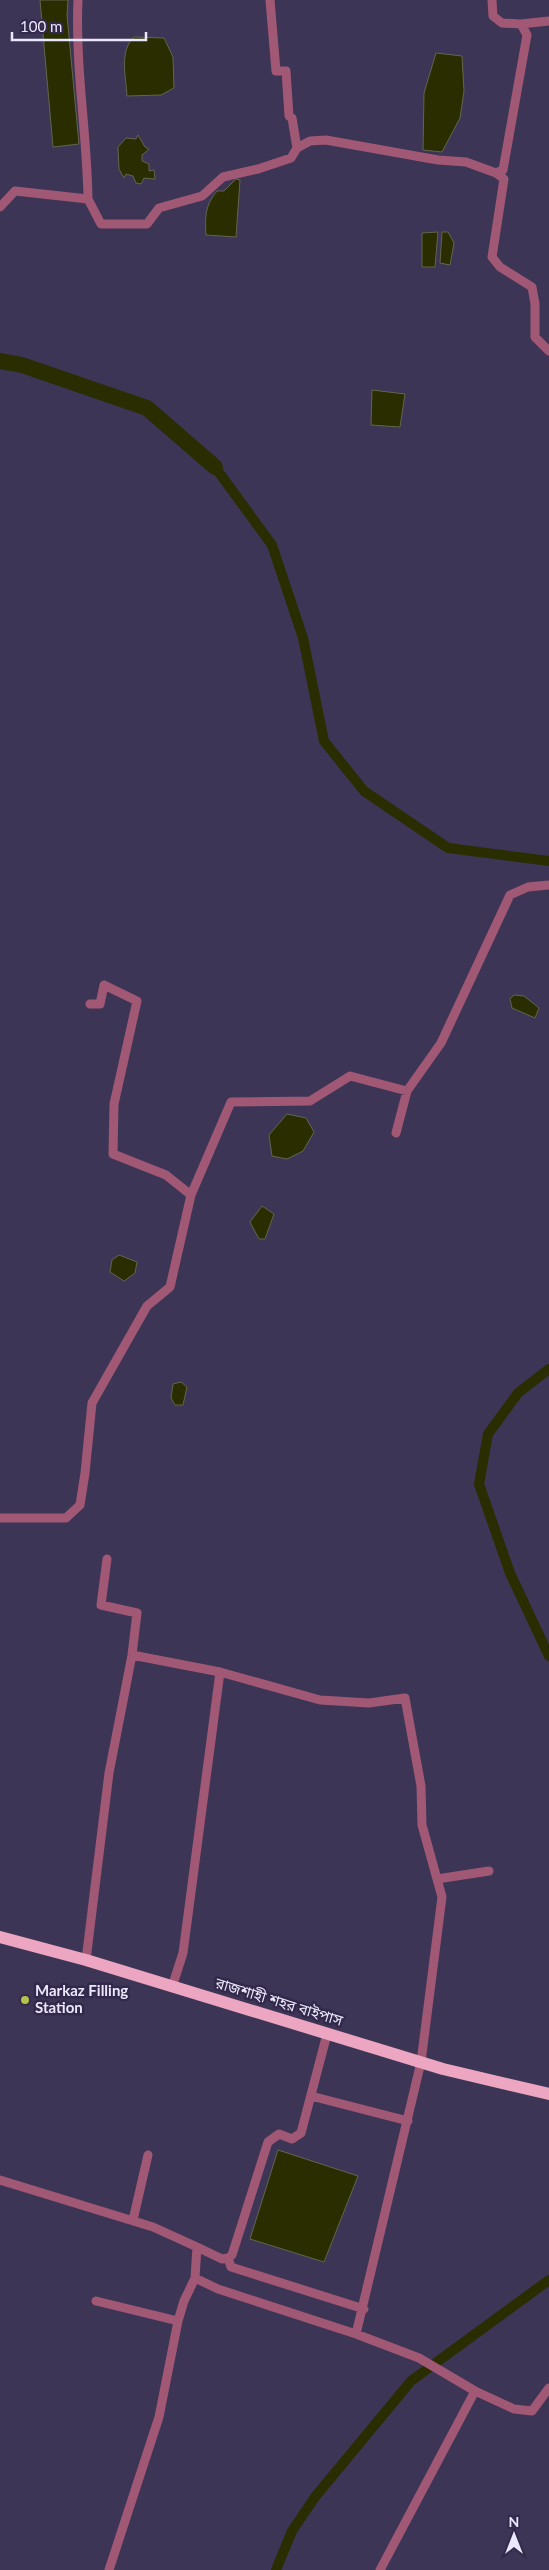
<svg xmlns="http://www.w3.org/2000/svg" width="549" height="2570" font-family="Lato,'Noto Sans Bengali',sans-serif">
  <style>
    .water { fill: #292d00; stroke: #63654c }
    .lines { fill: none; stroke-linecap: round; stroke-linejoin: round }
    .canal { stroke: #292d00; stroke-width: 10 }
    .river { stroke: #292d00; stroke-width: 16 }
    .minor { stroke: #a15875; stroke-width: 9 }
    .highway { stroke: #eda6c1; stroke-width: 12 }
    .poi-dot { fill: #b4c24a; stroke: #332a4b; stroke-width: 2 }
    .labels { text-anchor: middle; stroke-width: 5; stroke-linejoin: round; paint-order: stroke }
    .poi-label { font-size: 15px; font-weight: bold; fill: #ebe7fc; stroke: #332a4b; text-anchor: start }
    .street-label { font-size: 15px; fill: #ebe7fc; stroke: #332a4b }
  </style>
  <rect width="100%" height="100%" fill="#3d3556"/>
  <!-- water -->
  <path class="water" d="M40,0H68L67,15L79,144L53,147Z
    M134,37L164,38L173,57L174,88L161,95L127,96C126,77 119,51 134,37Z
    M436,53L462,56L464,91L460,118L442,152L423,150L424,93Z
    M138,135L145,147L149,149L142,155V161L149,164V171L154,170L155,179L144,178L141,184L136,183L133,176L126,174L124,178L119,169L118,147L126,138L136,139Z
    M236,179L240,180L236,237L206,235C205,216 205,206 217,191H224Z
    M438,232L435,267H422V233Z
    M442,232H448L454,243L450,265L440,263Z
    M372,390L405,394L400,427L371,425Z
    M514,995L524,996L539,1008L535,1018L512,1008L510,999Z
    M287,1114L306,1118L314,1132L303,1151L287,1159L272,1156L269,1135Z
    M262,1206L274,1214L265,1239H259L250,1222Z
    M119,1255L137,1262L135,1273L124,1281L110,1272L112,1260Z
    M181,1382L187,1387L183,1405H175L171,1398L173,1384Z
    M278,2150L358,2176L324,2262L250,2239Z"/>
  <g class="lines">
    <!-- canal -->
    <path class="canal" d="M215,467L272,545L303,638L324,741L364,791L448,848L549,861
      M549,1369L518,1393L488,1434L479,1484L510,1573L549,1656
      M276,2570L292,2531L315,2497L411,2381L549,2280"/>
    <!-- river -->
    <path class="river" d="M0,361L22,365L147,408L215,467"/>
    <!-- minor -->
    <path class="minor" d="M78,0C75,67 87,132 88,199
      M270,0L276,71H286L289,116L292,118L297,148
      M521,24L549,21
      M496,173L504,179L492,257L500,267L532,287L535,304V337L549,351
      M0,207L15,191L88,199L101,224H147L159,208L202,196L223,177L258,169L291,158L297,148L310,141L326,140L438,160L466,162L496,173L503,170L527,35L521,24L502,23L493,16L492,0
      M90,1004H100L104,985L137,1001L114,1104L113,1154L166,1175L191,1195
      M396,1133L407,1091
      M0,1518H66L80,1505L85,1473L92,1403L147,1306L170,1287L191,1195L231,1102L310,1101L350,1076L407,1091L441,1043L510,895L528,887L549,885
      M132,1655L220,1672
      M437,1879L489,1871
      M86,1960L109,1773L132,1655L137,1613L101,1605L107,1559
      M172,1987L183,1953L220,1672L320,1700L369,1703L405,1698L421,1786L422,1825L442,1897L421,2062L356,2334L218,2289L195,2278
      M311,2096L408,2121
      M0,2180L153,2227L197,2247L195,2278L184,2301L178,2321L159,2417L109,2570
      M133,2220L148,2155
      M197,2247L222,2259L228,2258
      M228,2258L232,2255L268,2142L279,2134L292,2139L301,2133L327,2034
      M228,2258L231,2267L364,2309
      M96,2301L178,2321
      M356,2334L419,2358L475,2391
      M380,2570L475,2391L514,2409L532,2411L549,2388"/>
    <!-- highway -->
    <path class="highway" d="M0,1937L86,1960L443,2069L549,2094"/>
  </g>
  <!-- markers -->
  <circle class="poi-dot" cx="25" cy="2000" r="5"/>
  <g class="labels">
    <!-- poi labels -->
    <g class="poi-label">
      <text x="35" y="1996">Markaz Filling<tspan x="35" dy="17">Station</tspan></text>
    </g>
    <!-- street labels -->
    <g class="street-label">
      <text transform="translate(279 2002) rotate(17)" y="5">রাজশাহী শহর বাইপাস</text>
    </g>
  </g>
  <!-- north arrow -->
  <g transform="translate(514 2535)" stroke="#332a4b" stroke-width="4" paint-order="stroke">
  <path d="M0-4L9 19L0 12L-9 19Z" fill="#ebe7fc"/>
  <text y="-8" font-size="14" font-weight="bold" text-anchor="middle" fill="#ebe7fc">N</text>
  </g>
  <!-- scale -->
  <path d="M12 32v8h134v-8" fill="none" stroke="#ebe7fc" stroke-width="2.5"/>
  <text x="20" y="32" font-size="15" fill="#ebe7fc" stroke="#332a4b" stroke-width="4" paint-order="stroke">100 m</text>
</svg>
